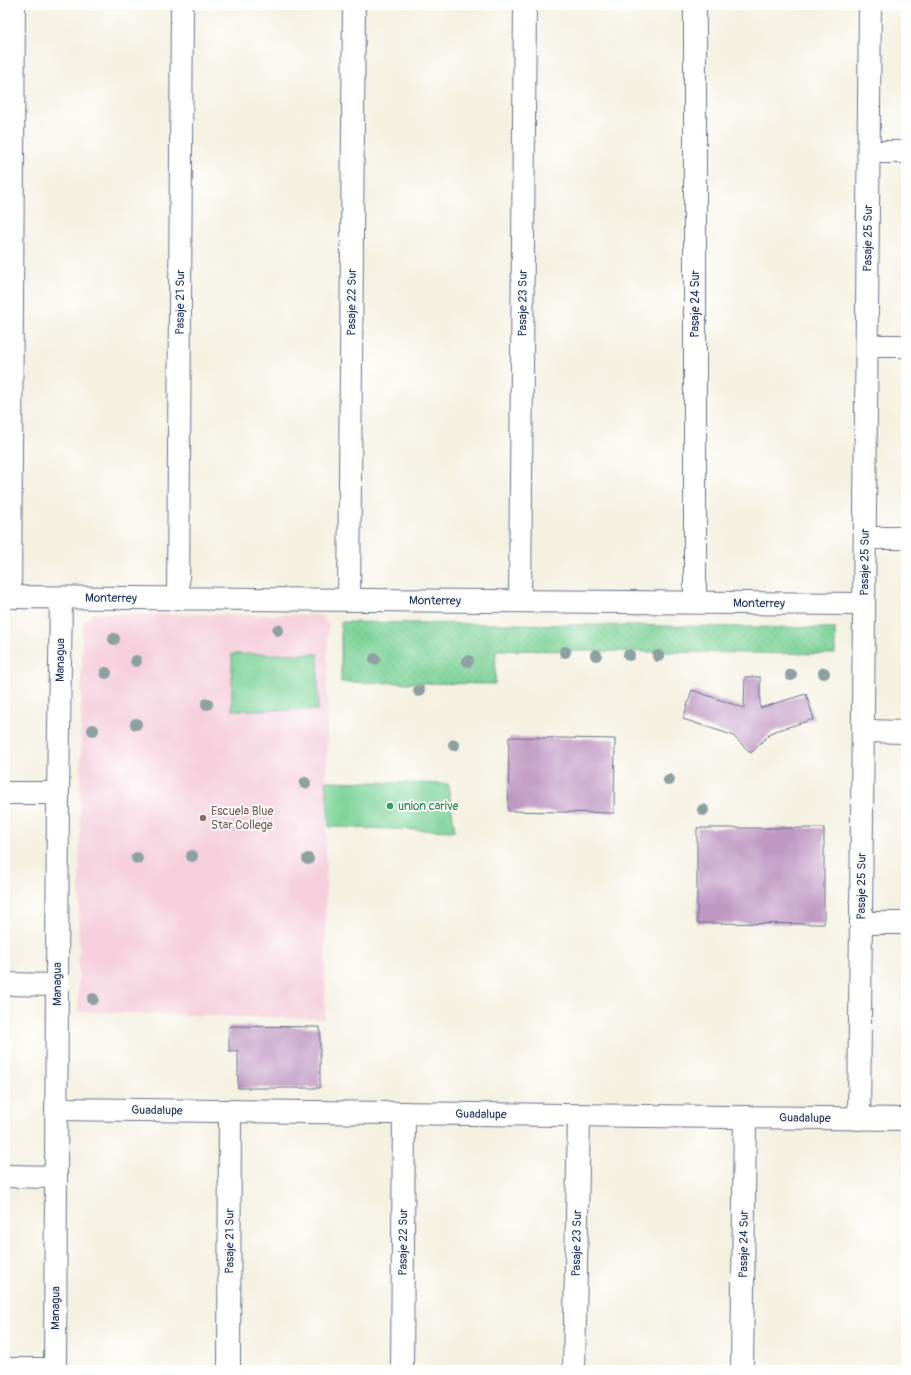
<svg xmlns="http://www.w3.org/2000/svg" width="911" height="1375" font-family="Pangolin,sans-serif">
  <style>
    .built { fill: #f5cfdb }
    .grass { fill: url(#grass-dots); stroke: #4c817a }
    .garden { fill: #7dd397; stroke: #4c817a }
    .building { fill: #bf97c3 }
    .lines { fill: none; stroke-linecap: round; stroke-linejoin: round }
    .minor-casing { stroke: #67738c; stroke-width: 24 }
    .minor { stroke: #fff; stroke-width: 22 }
    .tree { fill: #8da1a2 }
    .leisure-dot { fill: #2e9e5b; stroke: #fff; stroke-width: 1.5 }
    .education-dot { fill: #8d6e63; stroke: #fff; stroke-width: 1.5 }
    .labels { text-anchor: middle; stroke-width: 3.5; stroke-linejoin: round; paint-order: stroke }
    .street-label { font-size: 12px; fill: #1b2f5e; stroke: #fff }
    .leisure-label { font-size: 12px; fill: #27864d; stroke: #fff; text-anchor: start }
    .education-label { font-size: 12px; fill: #785e54; stroke: #fff; text-anchor: start }
  </style>
  <defs>
    <pattern id="grass-dots" width="8" height="8" patternUnits="userSpaceOnUse"><rect width="8" height="8" fill="#7dd397"/><path d="M2 2h.1M6 6h.1" fill="none" stroke="#6bb585" stroke-width="1.8" stroke-linecap="round"/></pattern>
  </defs>
  <rect width="100%" height="100%" fill="#fff"/>
  <filter id="ink" filterUnits="userSpaceOnUse"><feTurbulence type="fractalNoise" baseFrequency=".025" numOctaves="2"/><feDisplacementMap in="SourceGraphic" scale="8" xChannelSelector="R" yChannelSelector="G"/><feConvolveMatrix kernelMatrix="1 2 1 2 8 2 1 2 1" color-interpolation-filters="sRGB"/></filter>
  <filter id="wash" filterUnits="userSpaceOnUse"><feTurbulence type="fractalNoise" baseFrequency=".012" numOctaves="4" result="noise"/><feDisplacementMap in="SourceGraphic" scale="16" xChannelSelector="R" yChannelSelector="G"/><feGaussianBlur stdDeviation="0.9" result="paint"/><feColorMatrix in="noise" values="0 0 0 0 0 0 0 0 0 0 0 0 0 0 0 0 0 1.4 0 .05"/><feComposite in="paint" operator="in"/></filter>
  <g filter="url(#wash)">
    <rect width="100%" height="100%" fill="#f4f1e1"/>
    <!-- built -->
    <path class="built" d="M92,614L320,615L328,624L325,1019L78,1012L82,624Z"/>
    <!-- grass -->
    <path class="grass" d="M341,622L835,628V654L496,650L495,684L341,682Z"/>
    <!-- garden -->
    <path class="garden" d="M232,654H318V710H232Z
      M326,781L448,784L455,831L329,827Z"/>
    <g id="blocks">
      <!-- building -->
      <path class="building" d="M745,677H760V708L806,694L814,719L772,732L751,753L732,735L683,719L692,690L744,708Z
        M509,737L615,739L614,813L508,811Z
        M697,828H824V924L697,923Z
        M229,1026L320,1027V1088H238V1051H229Z"/>
    </g>
  </g>
  <g filter="url(#ink)">
    <use href="#blocks" fill-opacity="0" stroke="#67738c" stroke-width="1"/>
    <g class="lines">
      <defs>
        <g id="minor">
          <path d="M869,152H906"/>
          <path d="M867,346H906"/>
          <path d="M865,538H906"/>
          <path id="s1" d="M5,597L864,604"/>
          <path d="M10,597L14,5"/>
          <path id="s2" d="M178,599L182,5"/>
          <path id="s3" d="M349,600L354,5"/>
          <path id="s4" d="M520,601L525,5"/>
          <path d="M695,602V5"/>
          <path d="M863,731L906,732"/>
          <path d="M5,793H58"/>
          <path d="M861,923H906"/>
          <path d="M5,984L57,985"/>
          <path id="s5" d="M56,1109L906,1119"/>
          <path id="s6" d="M859,1119L870,5"/>
          <path d="M5,1176L56,1177"/>
          <path d="M5,1369H55"/>
          <path id="s7" d="M55,1370L58,793L61,598"/>
          <path id="s8" d="M229,1370L230,1111"/>
          <path id="s9" d="M402,1370L404,1113"/>
          <path id="s10" d="M574,1370L579,1115"/>
          <path id="s11" d="M742,1370L745,1117"/>
        </g>
      </defs>
      <!-- minor casing -->
      <use href="#minor" class="minor-casing"/>
      <!-- minor -->
      <use href="#minor" class="minor"/>
    </g>
    <!-- trees -->
    <g class="tree">
      <circle cx="278" cy="630" r="6"/>
      <circle cx="114" cy="639" r="6"/>
      <circle cx="565" cy="652" r="6"/>
      <circle cx="596" cy="655" r="6"/>
      <circle cx="629" cy="655" r="6"/>
      <circle cx="658" cy="656" r="6"/>
      <circle cx="375" cy="659" r="6"/>
      <circle cx="136" cy="661" r="6"/>
      <circle cx="468" cy="661" r="6"/>
      <circle cx="106" cy="673" r="6"/>
      <circle cx="824" cy="673" r="6"/>
      <circle cx="791" cy="675" r="6"/>
      <circle cx="419" cy="691" r="6"/>
      <circle cx="207" cy="704" r="6"/>
      <circle cx="136" cy="724" r="6"/>
      <circle cx="93" cy="730" r="6"/>
      <circle cx="454" cy="745" r="6"/>
      <circle cx="669" cy="780" r="6"/>
      <circle cx="305" cy="783" r="6"/>
      <circle cx="703" cy="810" r="6"/>
      <circle cx="192" cy="856" r="6"/>
      <circle cx="137" cy="858" r="6"/>
      <circle cx="308" cy="859" r="6"/>
      <circle cx="93" cy="999" r="6"/>
    </g>
  </g>
  <!-- markers -->
  <circle class="leisure-dot" cx="390" cy="806" r="4"/>
  <circle class="education-dot" cx="203" cy="818" r="4"/>
  <g class="labels">
    <!-- street labels -->
    <g class="street-label">
      <text dy="4" stroke="none"><textPath href="#s6" startOffset="881">Pasaje 25 Sur</textPath></text>
      <text dy="4" stroke="none"><textPath href="#s2" startOffset="297">Pasaje 21 Sur</textPath></text>
      <text dy="4" stroke="none"><textPath href="#s3" startOffset="298">Pasaje 22 Sur</textPath></text>
      <text dy="4" stroke="none"><textPath href="#s4" startOffset="298">Pasaje 23 Sur</textPath></text>
      <text transform="translate(695 304) rotate(-90)" y="4">Pasaje 24 Sur</text>
      <text dy="4" stroke="none"><textPath href="#s6" startOffset="557">Pasaje 25 Sur</textPath></text>
      <text dy="4" stroke="none"><textPath href="#s1" startOffset="106">Monterrey</textPath></text>
      <text dy="4" stroke="none"><textPath href="#s1" startOffset="430">Monterrey</textPath></text>
      <text dy="4" stroke="none"><textPath href="#s1" startOffset="754">Monterrey</textPath></text>
      <text dy="4" stroke="none"><textPath href="#s7" startOffset="710">Managua</textPath></text>
      <text dy="4" stroke="none"><textPath href="#s6" startOffset="233">Pasaje 25 Sur</textPath></text>
      <text dy="4" stroke="none"><textPath href="#s7" startOffset="386">Managua</textPath></text>
      <text dy="4" stroke="none"><textPath href="#s5" startOffset="101">Guadalupe</textPath></text>
      <text dy="4" stroke="none"><textPath href="#s5" startOffset="425">Guadalupe</textPath></text>
      <text dy="4" stroke="none"><textPath href="#s5" startOffset="749">Guadalupe</textPath></text>
      <text dy="4" stroke="none"><textPath href="#s8" startOffset="129">Pasaje 21 Sur</textPath></text>
      <text dy="4" stroke="none"><textPath href="#s9" startOffset="128">Pasaje 22 Sur</textPath></text>
      <text dy="4" stroke="none"><textPath href="#s10" startOffset="127">Pasaje 23 Sur</textPath></text>
      <text dy="4" stroke="none"><textPath href="#s11" startOffset="126">Pasaje 24 Sur</textPath></text>
      <text dy="4" stroke="none"><textPath href="#s7" startOffset="62">Managua</textPath></text>
    </g>
    <!-- leisure labels -->
    <g class="leisure-label">
      <text x="398" y="810">union carive</text>
    </g>
    <!-- education labels -->
    <g class="education-label">
      <text x="211" y="815">Escuela Blue<tspan x="211" dy="14">Star College</tspan></text>
    </g>
  </g>
  <!-- margin -->
  <rect width="911" height="1375" fill="none" stroke="#fff" stroke-width="20"/>
</svg>
